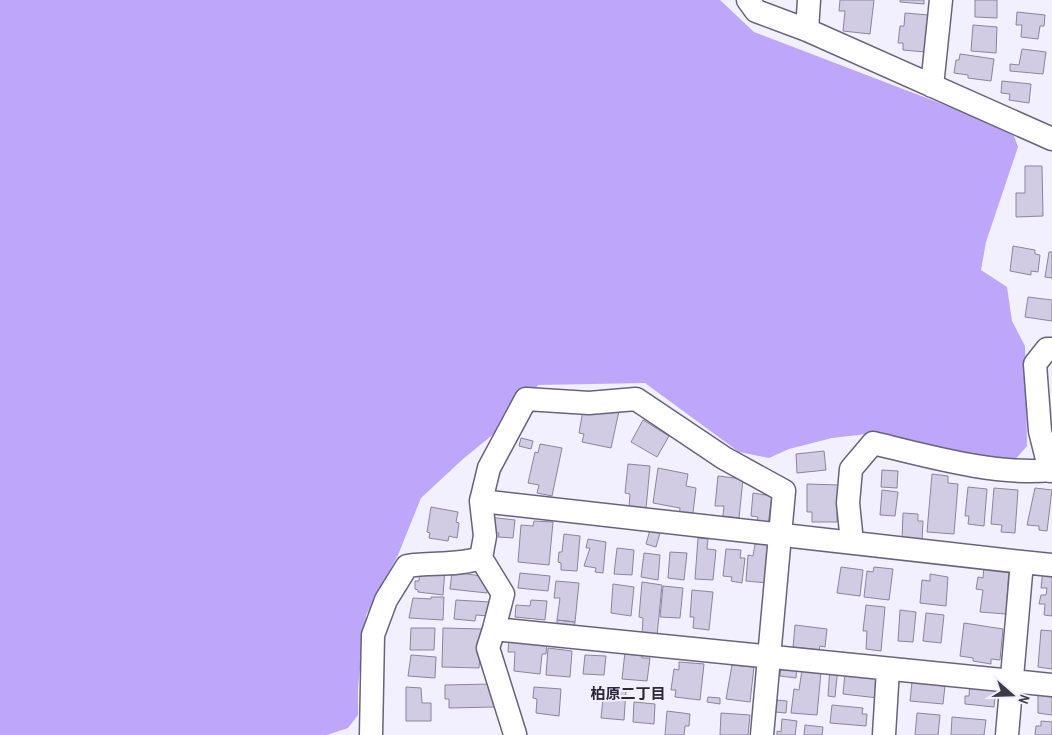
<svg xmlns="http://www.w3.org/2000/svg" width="1052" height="735" font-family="'Archivo Narrow','Noto Sans JP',sans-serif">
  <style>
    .forest { fill: #bea7fb }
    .building { fill: #d1cbe4; stroke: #8b859c }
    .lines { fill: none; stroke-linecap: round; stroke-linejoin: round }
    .minor-casing { stroke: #696379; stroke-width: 25 }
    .minor { stroke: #fff; stroke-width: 22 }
    .labels { text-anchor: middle; stroke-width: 4; stroke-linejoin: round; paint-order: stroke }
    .neighbourhood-label { font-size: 15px; font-weight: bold; fill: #2c2739; stroke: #f2effe }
  </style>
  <rect width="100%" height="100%" fill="#f2effe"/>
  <!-- forest -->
  <path class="forest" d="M0,0H720L754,32L997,125L1014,136L1018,147L986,242L981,270L1007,287L1012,321L1025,346L1027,446L1011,464L867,434L832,438L789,449L769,458L739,452L645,383L538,385L496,432L463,459L421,498L398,555L366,615L358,687V715L348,728L327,735H0Z"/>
  <!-- building -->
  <path class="building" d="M840,0H874L870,34L843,31L845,11H839Z
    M900,0H924V4L900,2Z
    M975,0H997V18L975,17Z
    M1017,12L1045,15L1044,26H1040L1038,39L1021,37L1022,25H1016Z
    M905,13L928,15L925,52L903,50V43H898L900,26H904Z
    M973,25L997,27L996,53L971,51Z
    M1022,49L1046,52L1043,74L1010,71V64L1019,65Z
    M960,54L994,59L991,81L968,78V75L954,73L956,60H959Z
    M1002,81L1031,84L1029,103L1009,100L1010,94L1001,93Z
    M1025,166H1042L1043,216L1016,217V193H1025Z
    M1013,246L1035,250V254L1040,255L1038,272L1031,271V275L1010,271Z
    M1049,252H1052V278L1045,277Z
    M1028,297L1052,300V321L1025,317Z
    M583,410L619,411L611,448L582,442L584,434L579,433Z
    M643,420L669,436L657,457L631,442Z
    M521,438L533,441L531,449L519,446Z
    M540,444L562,448L552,496L537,493L539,485L528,483L535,452L538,453Z
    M824,451L826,470L797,473L796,454Z
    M628,464L650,466L646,509L629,508L630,494L625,493Z
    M658,468L688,474L686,486L696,488L692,521L679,518L680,508L653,503Z
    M882,470L898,471L897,488L881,487Z
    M932,474L948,476V483L958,484L954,534L927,532Z
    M718,476L743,479L739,518L723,516L724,506H715Z
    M807,484L838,485L837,522H812V512H807Z
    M968,487L987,489L984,526L968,524L969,516H965Z
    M994,488L1018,490L1015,533L1001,532L1002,525L991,524Z
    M1035,488L1052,490L1047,531L1039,530V526L1027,525Z
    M882,490L898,492L895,516L880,515Z
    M753,493L772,496L768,525L757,524L758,517L751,516Z
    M431,507L458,512L456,522L459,523L457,538L449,536L448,541L429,538L430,533L427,532Z
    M903,513L918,514V521H923L922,541L902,540Z
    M488,517L515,520L513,538L498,537L499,533L486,532Z
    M534,521L553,522L549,565L518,562L521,525L533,526Z
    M650,530L660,533L656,547L646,544Z
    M564,534L580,536L577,571L561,570V563L558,562L559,552H562Z
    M698,538L708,539L707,549L716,550L713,580L695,579Z
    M588,539L606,542L603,573L595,572L596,568L584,566L590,548H586Z
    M755,544L770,545L767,583L746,581L748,555L753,556Z
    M617,548L634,550L632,575L614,574Z
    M726,549L741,550L740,558H745L742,583L731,581L732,577L723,576Z
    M670,552L687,553L684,580L668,578Z
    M644,553L660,555L658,580L641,577Z
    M984,566L1009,569L1006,614L980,612L983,590L976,589L978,577L983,578Z
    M841,567L863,570L860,596L837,593Z
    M874,567L893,569L889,600L864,597L867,571L873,572Z
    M420,568L445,570L443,595L418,592V590L415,589V581H419Z
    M1043,570L1052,571V616L1044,615L1045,604H1039L1041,595H1046L1047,588H1041Z
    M452,572L489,577L487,593L450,589Z
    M520,573L550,576L548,591L518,588Z
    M930,574L948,577L946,606L920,603L922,580L930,581Z
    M556,581L579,583L575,622L557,620L560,598H554Z
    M642,582L662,585L657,636L642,635L643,618L639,617Z
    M613,584L634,587L631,616L611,613Z
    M663,586L683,588L680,618L660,617Z
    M692,590L713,592L709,630L693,628L694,617H690Z
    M431,597H444L443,620L409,618L413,598L431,599Z
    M456,600L490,602L489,616L476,615L475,621L454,619Z
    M531,600L547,601L545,620L515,617L516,605L530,606Z
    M866,605L885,607L881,651L866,649L867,631H863Z
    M900,610L916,612L913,642L898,641Z
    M926,613L944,615L941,643L923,641Z
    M557,620L575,622L574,627L557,626Z
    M964,623L1003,629L1000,660L991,659V664L973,661V658L960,656Z
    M795,625L827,629L825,647L820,646L819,650L793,647Z
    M411,628H435L434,650H410Z
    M443,628L482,629L479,668L442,667Z
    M1041,630L1052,631V669L1038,667Z
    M509,638L547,642L546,654H542L540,674L514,671L515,652H508Z
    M548,648L572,651L570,677L546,675Z
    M625,652L642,653V658H650L647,681L622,679Z
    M411,655L436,657L435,678L408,676Z
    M585,655L606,656L604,675L583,674Z
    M679,662L704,664L700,700L675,697L676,690H671L674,669L679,670Z
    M732,665L754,667L750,702L726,699Z
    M781,666L797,667L796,678L780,676Z
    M830,667H838L835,697L828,696Z
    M802,670L821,672L817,715L791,713L794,689L799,690Z
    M845,673L880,679L878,698L843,694Z
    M912,682L945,686L943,704L910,701Z
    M491,684L495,707L449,708V699H445V685Z
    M970,684L996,686L994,707L965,704V696H969Z
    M406,687L421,688L422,703H431V721H406Z
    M534,687L561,689L559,716L536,713L537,699L533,698Z
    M604,688L626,690L624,720L601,718Z
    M1041,690L1052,691V715L1038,713V695H1040Z
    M708,697L720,698V704L707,702Z
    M776,700L787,701L786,713L775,712Z
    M634,702L655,704L654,724L633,722Z
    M832,705L863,708L862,714H867L866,726L830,723Z
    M667,711L690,714L689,726H685L684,735H665Z
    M721,713L750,715L748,735H720Z
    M917,713L940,715L938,735H915Z
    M952,717L986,720L984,735H951Z
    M782,719L797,721L795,735H777V731L781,732Z
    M1041,721L1052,722V735H1035L1036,726H1041Z
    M805,725L823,727L822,735H804Z"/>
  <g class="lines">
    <defs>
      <path id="minor" d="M748,0L756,11L807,30L1052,139
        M807,30L809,0
        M932,86L941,0
        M1050,471L1040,431L1035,364L1047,349H1052
        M481,501L1022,562
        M852,542L848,503L851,469L873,443C927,456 997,476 1052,470
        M494,629L503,594L481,558L485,536L481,501L489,468L526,399L589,403L636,399L724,458L784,491L762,735
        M515,734L488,648L494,629L1052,685
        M371,735L373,635L386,600L407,566C432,562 456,566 481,558
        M884,735L888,669
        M1007,735L1022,562L1052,565"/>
    </defs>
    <!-- minor casing -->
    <use href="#minor" class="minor-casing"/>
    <!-- minor -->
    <use href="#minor" class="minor"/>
  </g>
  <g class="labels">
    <!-- neighbourhood labels -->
    <g class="neighbourhood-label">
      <text x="628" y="699">柏原二丁目</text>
    </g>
  </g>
  <!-- north arrow -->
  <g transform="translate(1012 695) rotate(110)" stroke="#f2effe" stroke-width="4" paint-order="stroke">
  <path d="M0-4L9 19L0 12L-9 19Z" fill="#3c3a44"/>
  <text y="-8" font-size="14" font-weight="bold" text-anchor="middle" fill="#3c3a44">N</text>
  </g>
</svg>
